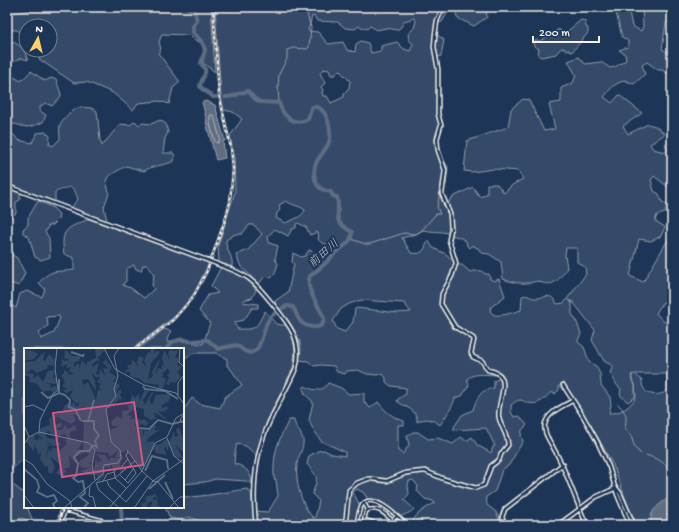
<svg xmlns="http://www.w3.org/2000/svg" width="679" height="532" font-family="'Gochi Hand','Klee One',sans-serif">
  <style>
    .green { fill: #354a67; stroke: #949ea8; fill-rule: evenodd }
    .water { fill: #5e6d82; stroke: #9aa2ab }
    .lines { fill: none; stroke-linecap: round; stroke-linejoin: round }
    .shore { stroke: #b8bcbf; stroke-width: 1 }
    .stream { stroke: #9aa2ab; stroke-width: 1 }
    .river { stroke: #5e6d82; stroke-width: 4 }
    .street-casing { stroke: #f4f1e8; stroke-width: 5 }
    .secondary-casing { stroke: #f4f1e8; stroke-width: 5.5 }
    .street { stroke: #1d3557; stroke-width: 2 }
    .secondary { stroke: #1d3557; stroke-width: 2.5 }
    .rail-casing { stroke: #f4f1e8; stroke-width: 2.5 }
    .rail { stroke: #1d3557; stroke-width: 1; stroke-dasharray: 3; stroke-linecap: butt }
    .secondary-bridge-casing { stroke: #f4f1e8; stroke-width: 5.5; stroke-linecap: butt }
    .secondary-bridge { stroke: #1d3557; stroke-width: 2.5 }
    .labels { text-anchor: middle; stroke-width: 4; stroke-linejoin: round; paint-order: stroke }
    .water-label { font-size: 12px; font-style: italic; fill: #c0c3c4; stroke: #1d3557 }
    .inset-river { fill: none; stroke: #5e6d82; stroke-width: 2 }
    .inset-road { fill: none; stroke: #738091; stroke-width: 1 }
    .view { fill: #d15985; fill-opacity: 0.15; stroke: #d15985; stroke-width: 2 }
    .inset-edge { fill: none; stroke: #f4f1e8; stroke-width: 2 }
  </style>
  <rect width="100%" height="100%" fill="#1d3557"/>
  <filter id="ink" filterUnits="userSpaceOnUse"><feTurbulence type="fractalNoise" baseFrequency=".025" numOctaves="2"/><feDisplacementMap in="SourceGraphic" scale="8" xChannelSelector="R" yChannelSelector="G"/><feConvolveMatrix kernelMatrix="1 2 1 2 8 2 1 2 1" color-interpolation-filters="sRGB"/></filter>
  <g filter="url(#ink)">
    <!-- green -->
    <path class="green" d="M67,7H211L215,72L203,63L205,49L204,44L195,40L189,35L162,34L159,42L161,49L158,53L180,82L173,88L169,104L160,101L138,103L133,110L113,93L87,82L74,83L39,59L40,52L39,50H50V26H26L24,33L22,34L17,30H7V14L38,9L53,11Z
      M215,7H451L442,22L435,23L434,32L444,40L441,56L436,58L440,129C431,150 443,155 443,173C443,182 438,189 441,198C446,212 452,216 448,233C439,231 432,232 423,230L416,234L402,238L411,253C423,255 424,251 428,240L433,248L446,254L454,261C451,279 436,292 442,310V297L457,265H462L470,272L474,271H482L485,274H489L490,279L494,281L499,279L505,296L491,307L490,311L494,315C502,316 512,313 521,310L522,296C527,294 529,297 534,298C544,299 551,291 557,304L564,303L586,274L585,267L577,262V248H566L565,255L567,268C558,281 554,288 537,281C526,285 514,283 503,279L501,262L489,254L481,253L479,249L472,245L469,248L467,246L466,241L459,237L451,235L452,227L451,213L449,207V201L453,197L473,187L480,197L487,194V184H497L504,193L512,185L523,179L518,171L494,169L472,172L464,171L467,141L508,127L511,109L523,99L529,100L544,131L555,129L549,104L561,102V88L573,83L576,75L568,61L579,57L585,64L601,62L610,68L615,67L626,60L625,54L619,50L628,47V41L622,37L616,13L622,7H628L632,26L641,31L643,27L642,7H672V21L666,23L662,49L672,55V75H670L662,70H658L647,62L642,65L645,74L634,84L624,80L613,86L604,97L612,103L619,95L642,113L623,126L628,134L648,124L655,126L665,134L650,144L653,149L665,152L667,150L665,144L670,140H672V190L654,176L651,180L654,191L659,194L662,202L667,204L665,213L657,215L655,221L665,227L661,236L651,241L639,239L630,276L643,282L669,238L672,239V307L663,302L656,313L663,321L672,324V339L669,345L672,347V372L666,374H635C637,376 640,378 642,381C642,382 642,386 643,387C647,397 662,396 668,390L667,376V375L672,373V525H637L630,510L613,465L590,423L589,424L563,385L559,386V390L555,394L551,392C546,398 538,406 529,403C526,403 523,400 520,400C517,400 514,403 511,405V412L514,417L519,416L527,425L522,430L521,436L523,441L509,465L502,470L495,491L486,497L487,505L496,512L501,525H425L426,524L419,519L417,520L416,523L412,522C417,513 425,508 435,503L433,501L425,499L417,491L418,486L413,480L409,481L408,485L409,494L404,500L414,509C411,513 405,514 400,517L382,503L368,500L364,493L357,489L353,492L360,506L354,525H200L198,520L188,517L181,520L170,518L165,507H183V497C205,497 225,492 247,489L251,492L253,511L268,512L278,496L276,480L274,479C273,453 277,443 289,420H294C295,428 302,433 303,440C304,449 298,456 297,464C295,482 301,504 312,517L315,518L319,501L312,494C319,477 318,478 307,464L309,456L318,451L324,450L332,454L345,456V452L321,441L312,427L309,420L313,402L305,394L303,388L305,386C313,391 323,392 328,383L341,388L349,394L364,393V402L370,408L378,402C386,412 392,417 404,421V425H398V451L403,454L409,445L407,436L413,432H418L428,439L438,438L453,444L461,437L466,441L472,437L477,445L491,453L493,447L495,446L486,428L454,430V427L462,415L473,410C477,397 480,390 494,388V381L500,378L497,375C487,375 474,372 467,379L469,385L462,396L455,398C455,403 444,419 440,425C432,419 426,417 417,422C418,409 405,408 397,401L398,399L406,394V388L391,386L386,382V378L383,374L377,375L367,374L358,370L347,371L345,374L337,372L334,366L321,365L314,366L308,361L299,360C300,356 301,351 301,348C299,332 285,316 275,305V301L288,292L294,264L292,262L293,253L301,257L305,256L309,250C315,252 319,255 326,255L331,245L330,243C324,245 322,244 318,239L319,235L317,232L310,235L306,227L298,223L296,224V228L292,229L288,236L275,229L268,236L269,243L278,246L275,259L278,264L274,275L271,278L265,276L259,284L250,277V275L241,267L236,255L248,250L262,234L254,225H249L242,234H235L226,240C225,250 234,256 232,267L219,262L218,246L235,192L234,157L230,136L242,119L233,112L224,110L221,96ZM312,16L315,17L317,21L338,22L345,28L355,29L359,26L367,29L370,26L377,30L386,28L397,30L401,27L404,21L414,18L416,21L414,28L408,34L409,40L413,44L410,51L404,49L397,42L381,46V51L371,53L368,43L361,41L356,44L355,52L347,50L343,42L328,44L318,32L308,31ZM324,69L329,70L331,75H335L339,70L350,81L349,88L344,93V97L331,103L327,96H323L322,93L323,90L321,87L325,83L320,73ZM286,201C291,205 298,205 305,210C303,217 292,220 285,223L276,218L277,213L280,210L279,205ZM361,300L404,303L411,312L397,313L357,308L355,309L353,322L345,332L337,329L333,321L341,309L349,304ZM568,300L573,302L595,330L592,340L604,361L613,366L610,373C615,379 614,384 621,389L620,395L628,402L635,397V385L632,381L631,375L634,374L632,375V380L635,384L636,397C631,407 619,414 609,413L611,405L610,397L601,385L600,374L596,366L589,362L584,347L578,342V340L581,334L576,320L572,314V303Z
      M455,7H485L487,17L474,26L457,18Z
      M581,20L585,21L586,27L588,28V33L572,52L563,48L560,49L556,54L541,57L538,55L539,49L535,47L532,42L537,40L540,41L559,29L564,34Z
      M7,39L8,41C20,43 24,49 28,60L21,58L13,62L7,57Z
      M31,71L45,81L51,78L57,80C57,87 61,90 61,96L52,106L45,103L40,107V111L46,115L43,122C38,124 32,127 27,127C17,126 18,122 7,126C7,110 3,89 14,77L21,81Z
      M80,107L91,108L97,111L100,140L102,146L120,124L130,125L135,121L139,125L143,123L151,124L160,120L166,124L168,133L165,138L163,153H173L175,156L174,161C164,166 153,165 144,171L126,166L112,174L106,180L109,193L104,207L107,221L71,208L78,199C72,181 69,188 55,192V202L7,184L9,176L7,173V133L13,134L18,140L32,143L37,133L45,132L50,136L49,144L53,146L60,139C60,135 59,129 60,125C63,117 73,110 80,107Z
      M7,188L20,193V200L16,202V213L11,217L7,214Z
      M38,201L52,207L59,214L58,220L53,225H49L45,232L49,238L50,257L41,260L35,257L29,237L23,233V229L28,225V218Z
      M89,219L209,263L195,292L178,314L132,349H25V461H21L11,470L7,478V303L16,308L20,294L27,291L42,297L45,289L39,283C52,267 57,273 74,270V258L64,254C60,228 68,228 89,219ZM134,265L136,269L141,271L143,265H148L154,275L152,285L154,289L144,298L131,288L124,286L123,284L126,281V269ZM59,316L60,318L54,333L41,339L39,333L48,326L47,317Z
      M7,251L17,258L25,273L19,286L7,282Z
      M221,267C236,273 246,275 256,290L252,298L243,300L242,302L258,304V308H252L244,320L235,322V325L238,329C258,330 256,327 265,311L276,324L288,326L293,338L295,351L293,368L267,421L256,455L246,446L237,444L235,452L234,463C246,468 251,471 252,484L246,481L215,479L205,482L183,484V408H185L192,398L200,404L220,408L225,397L242,385L230,368L227,366V359L216,353H193L183,361V349H139L164,329L171,331L167,339L168,343L182,341L203,344L210,323L199,311L208,295L218,293L211,286Z
      M7,480L22,492L25,490V507H27L33,521L20,518L19,524L20,525H7Z"/>
    <!-- water -->
    <path class="water" d="M206,101L215,105L225,141H223L225,158L216,160L206,122H207L202,102Z
      M672,495V525H652C646,510 663,503 672,495Z"/>
    <g class="lines">
      <!-- shore -->
      <path class="shore" d="M212,115L214,116L220,139L218,143L215,142L210,124V116Z"/>
      <!-- stream -->
      <path class="stream" d="M279,103L278,87L279,74L287,59V50L293,48L307,49L309,47L311,27L308,18L307,7
        M439,136L442,129
        M351,239L365,244H370L404,233L416,234L421,231L436,214H440L437,207L441,188L446,185L448,167L442,158L438,141
        M618,404C627,414 627,415 625,428L631,436L635,448L641,454
        M646,455C660,460 667,462 672,477"/>
      <!-- river -->
      <path class="river" d="M187,7L195,13L197,21L193,26V32L202,42L205,50L201,63C202,65 204,67 205,69C207,74 200,81 200,86C203,92 209,92 213,97H216
        M672,224V229
        M166,349L172,342L183,339C192,344 199,339 208,340L218,349L236,345C240,347 243,351 247,352C261,357 263,328 268,321C271,315 281,308 287,306L293,307C296,312 297,318 301,322C308,328 324,331 324,318C320,306 304,289 310,276C319,269 327,263 334,254C341,247 352,244 352,232C330,219 341,218 337,197L333,196L331,192C322,190 317,188 315,179C311,160 323,157 329,142C332,134 329,121 325,114C322,109 318,106 312,107L308,119C294,127 283,116 279,103L260,102L255,99L248,91C240,92 234,98 225,97
        M121,507L122,525"/>
      <defs>
        <path id="street" d="M364,503L368,510
          M65,510L101,520
          M368,510C379,507 385,514 392,520
          M364,520L372,522L378,525
          M60,525L66,507
          M356,525C358,519 358,512 361,507C370,488 399,518 407,525
          M363,525L366,512L368,510
          M388,525L397,516
          M399,525L403,521"/>
        <path id="secondary" d="M7,186L204,259
          M217,264C227,268 238,271 248,278C257,284 264,294 271,302C288,323 303,339 296,368C288,387 277,405 269,423C254,456 252,490 256,525
          M563,385L583,416L597,441L609,467L617,494L630,525
          M572,401C563,406 548,412 545,424C543,433 550,441 554,449C568,474 575,500 587,525
          M617,489L620,493L634,525
          M342,525L346,518L349,490L357,483L368,479H372L387,481L406,473L425,471L444,479L476,488L484,485L491,466L499,460L501,454L508,445C508,435 501,427 499,418C496,404 511,381 497,373C494,371 491,371 488,370L482,361L473,357L471,353L474,340L473,338L455,327L441,304L442,294L452,276L456,263L449,240L451,229L450,214L442,194L445,170L438,150L437,139L441,125L438,114V69L434,47L435,35L437,21L443,7
          M505,525L502,517L505,509L563,464
          M558,525L596,497L616,488"/>
      </defs>
      <!-- street casing -->
      <use href="#street" class="street-casing"/>
      <!-- secondary casing -->
      <use href="#secondary" class="secondary-casing"/>
      <!-- street -->
      <use href="#street" class="street"/>
      <!-- secondary -->
      <use href="#secondary" class="secondary"/>
      <defs>
        <path id="rail" d="M135,349L173,320L193,297L207,271L225,220L230,202L233,169L231,148L219,95L213,7
          M57,525L62,507"/>
      </defs>
      <!-- rail casing -->
      <use href="#rail" class="rail-casing"/>
      <!-- rail -->
      <use href="#rail" class="rail"/>
      <defs>
        <path id="secondary-bridge" d="M204,259L217,264"/>
      </defs>
      <!-- secondary-bridge casing -->
      <use href="#secondary-bridge" class="secondary-bridge-casing"/>
      <!-- secondary-bridge -->
      <use href="#secondary-bridge" class="secondary-bridge"/>
    </g>
  </g>
  <g class="labels">
    <!-- water labels -->
    <g class="water-label">
      <text transform="translate(323 253) rotate(-42)" y="4">前田川</text>
    </g>
  </g>
  <!-- overview -->
  <g transform="translate(24 348)">
    <rect width="160" height="160" fill="#1d3557"/>
    <path d="M71,0H79L81,3L77,4L79,5L73,10L76,11L68,16V19L75,15L72,26L75,27L76,21L81,28L79,20L85,21L78,14H80L83,7L82,12L88,19L85,24L93,29L89,33L96,37L91,47L96,41L98,44L96,46L98,52L94,51V54H90L93,56L90,58L85,55L84,57L88,59L82,61L86,82L95,78H88L87,74L93,68L98,71V63L105,62L103,56L106,58L108,46L111,50L115,46V54L121,42L125,43L119,52L121,57L127,45L130,44L125,52L128,57L132,47L147,46L145,53L137,58L139,60L143,58L144,61L140,63L148,65L134,63L144,73L130,64L132,71L127,72L120,68V61L111,59V56L109,60L113,64L108,62L103,67L108,68L106,71L111,70L110,72L116,71V73L120,71L125,75L122,78L117,76L114,79L110,75L113,81L109,88L113,82H119V88L121,82L124,83L127,79L128,82L129,75L133,80H130L131,83L138,80L123,91V94L130,93V100L131,96L135,97L143,91L145,95L150,83L151,89L154,88L152,82L155,79L160,93V105L151,97L160,111L151,109L145,96L144,103L141,98L140,101L143,107L132,105L130,100L118,122L103,102L97,105L99,109L96,116L100,123L92,129L91,128V124L92,129L97,125L95,120L91,124L87,116L86,120L80,118L81,127L75,133L73,134V127H64L57,123L67,119L70,122L72,110L76,122L74,114L78,113L72,106L81,107L85,113L86,110H96L91,109L95,102L86,109L84,105L73,104L70,101L68,115L65,114L68,119L58,120L55,117V113L65,107L62,104L51,109L53,113L51,115L45,107L46,119L39,121L42,122L39,129L32,125L37,118L26,108L31,119L28,126L24,124V118L21,119L16,111L17,104L14,107L13,101L10,98V104L2,93L10,87L11,92H15L14,90L19,91L13,86L17,80L26,77L25,71L29,69V65L30,67L38,65L40,58L46,54L47,57L49,54L52,57L50,59L55,57V53L53,56L46,49L49,42L42,45L39,42L44,41L38,38L41,34L37,27L40,26V22L45,25L44,27L50,26L45,23L47,19L42,20L44,16L39,18L40,21L36,16H38L37,11L41,13L46,12L40,10L41,1L48,8H57L55,13L47,15H50V19L55,15V21L58,12L63,18V14L72,10ZM67,25L72,29H76L73,34L77,36L75,40L78,42H74L72,52L64,34L60,37L57,32L64,31L72,43L71,32ZM49,67H54L60,75L59,103L54,101L59,93L46,90V84L53,82L51,77L44,81L41,77L38,82H34L32,80L37,79L38,74L31,77L27,71L34,72L31,69H33L47,76L52,72ZM24,83L34,91L35,88L41,86L44,90L41,93L43,96L36,102L29,99L26,104L25,100L22,111L24,98H27L21,93L29,98L37,97L32,91L23,90L21,85ZM131,0L130,6L133,2L136,5L127,15L124,32L129,28L128,24L134,13L136,11L131,26L135,20L138,21L137,17L140,18L138,11L140,2L146,12L144,5L148,0L149,3L154,2L151,10H154L155,15L152,16L158,19L153,24L157,29L151,35L146,34V37L142,36L145,30L143,27L146,25L144,20L139,25L138,29L142,31L139,40L134,41L135,37L120,35L116,31L105,28L107,26L104,23L101,27L102,22L105,21L103,18L108,16V11L115,19L113,14L115,8L120,10L118,14L123,20L120,13L123,5L127,4L126,1ZM1,2H6L14,6L10,11L0,13ZM21,3L19,12L21,13L25,6L31,12L30,18L23,17L24,20L13,25L8,21L2,25L10,26L9,31L14,27L19,34L24,23L31,22L29,30H33V36L21,35L27,37L26,41L30,38L34,40L29,45L27,42L19,44L13,36L6,34L5,28H0V14L11,13ZM130,144L134,150L130,149L129,152L133,151L134,158L138,159L126,160L129,153L124,155L123,159L117,160L118,155L122,154L121,150L123,151L122,148L130,147Z" fill="#354a67" fill-rule="evenodd"/>
    <path class="inset-river" d="M47,4L59,8L60,6M35,31V45M119,38L121,41L130,42M130,42L141,43L154,51M17,44L24,50L35,45L41,47L46,52L45,59L51,61L57,73M58,73H70V81L75,87L71,93L73,99L69,97L65,103H56L50,109L54,116L52,128L49,130L54,134L59,133L61,145L56,149L64,155L61,158L63,160M64,73L70,52M114,80L125,81L134,72L148,76L160,73M0,121L13,132L15,139L13,144L23,149L30,147L33,153L29,156L31,160M121,123L128,108L143,112L144,121M141,134L149,151M125,141L141,127"/>
    <path class="inset-road" d="M80,0L91,21L120,37L152,45L160,56M156,0L155,14L160,19M154,47V35L160,27M0,59L9,57L21,63M160,66L156,72L160,76M0,77L5,89M15,84L65,95L71,102L68,117L71,132M143,90L150,108L160,116M0,96L5,89L15,84L16,72L29,46L34,42L31,20L33,0M103,102L111,113M0,111L9,117L23,136L46,153L48,160M90,122L91,130L102,140M101,122L98,118L104,111M96,127L104,135L112,125L102,108L104,103M101,132L110,120M79,133L83,126L90,124M83,133L85,138L102,154L123,128M129,133L118,123L131,95L143,89L152,70L159,66M129,133L134,134L155,160M0,147L10,160M40,160L65,138M72,160L69,149L65,148L66,137L79,126L80,117L94,115L97,110L96,102L87,94L82,61L92,48L90,41L94,28L90,8L95,0M85,160L118,123L111,113M95,160L75,142L72,135L91,130L111,113M110,160L129,133L160,111M145,160L156,149H160"/>
    <path class="view" d="M110,54L119,117L38,129L29,65Z"/>
    <rect width="160" height="160" class="inset-edge"/>
  </g>
  <!-- margin -->
  <rect width="679" height="532" fill="none" stroke="#1d3557" stroke-width="24"/>
  <rect x="12" y="12" width="655" height="508" fill="none" stroke="#f4f1e8" stroke-width="1.5" filter="url(#ink)"/>
  <!-- north arrow -->
  <g transform="translate(38 38) rotate(8)"><circle r="19" fill="#1d3557" stroke="#738091"/>
  <path d="M0-3L7 15L0 10L-7 15Z" fill="#ffd166"/>
  <text y="-6" font-size="11" font-weight="bold" text-anchor="middle" fill="#f4f1e8">N</text>
  </g>
  <!-- scale -->
  <path d="M533 36v6h66v-6" fill="none" stroke="#f4f1e8" stroke-width="2"/>
  <text x="539" y="36" font-size="12" fill="#f4f1e8" stroke="#1d3557" stroke-width="3" paint-order="stroke">200 m</text>
</svg>
